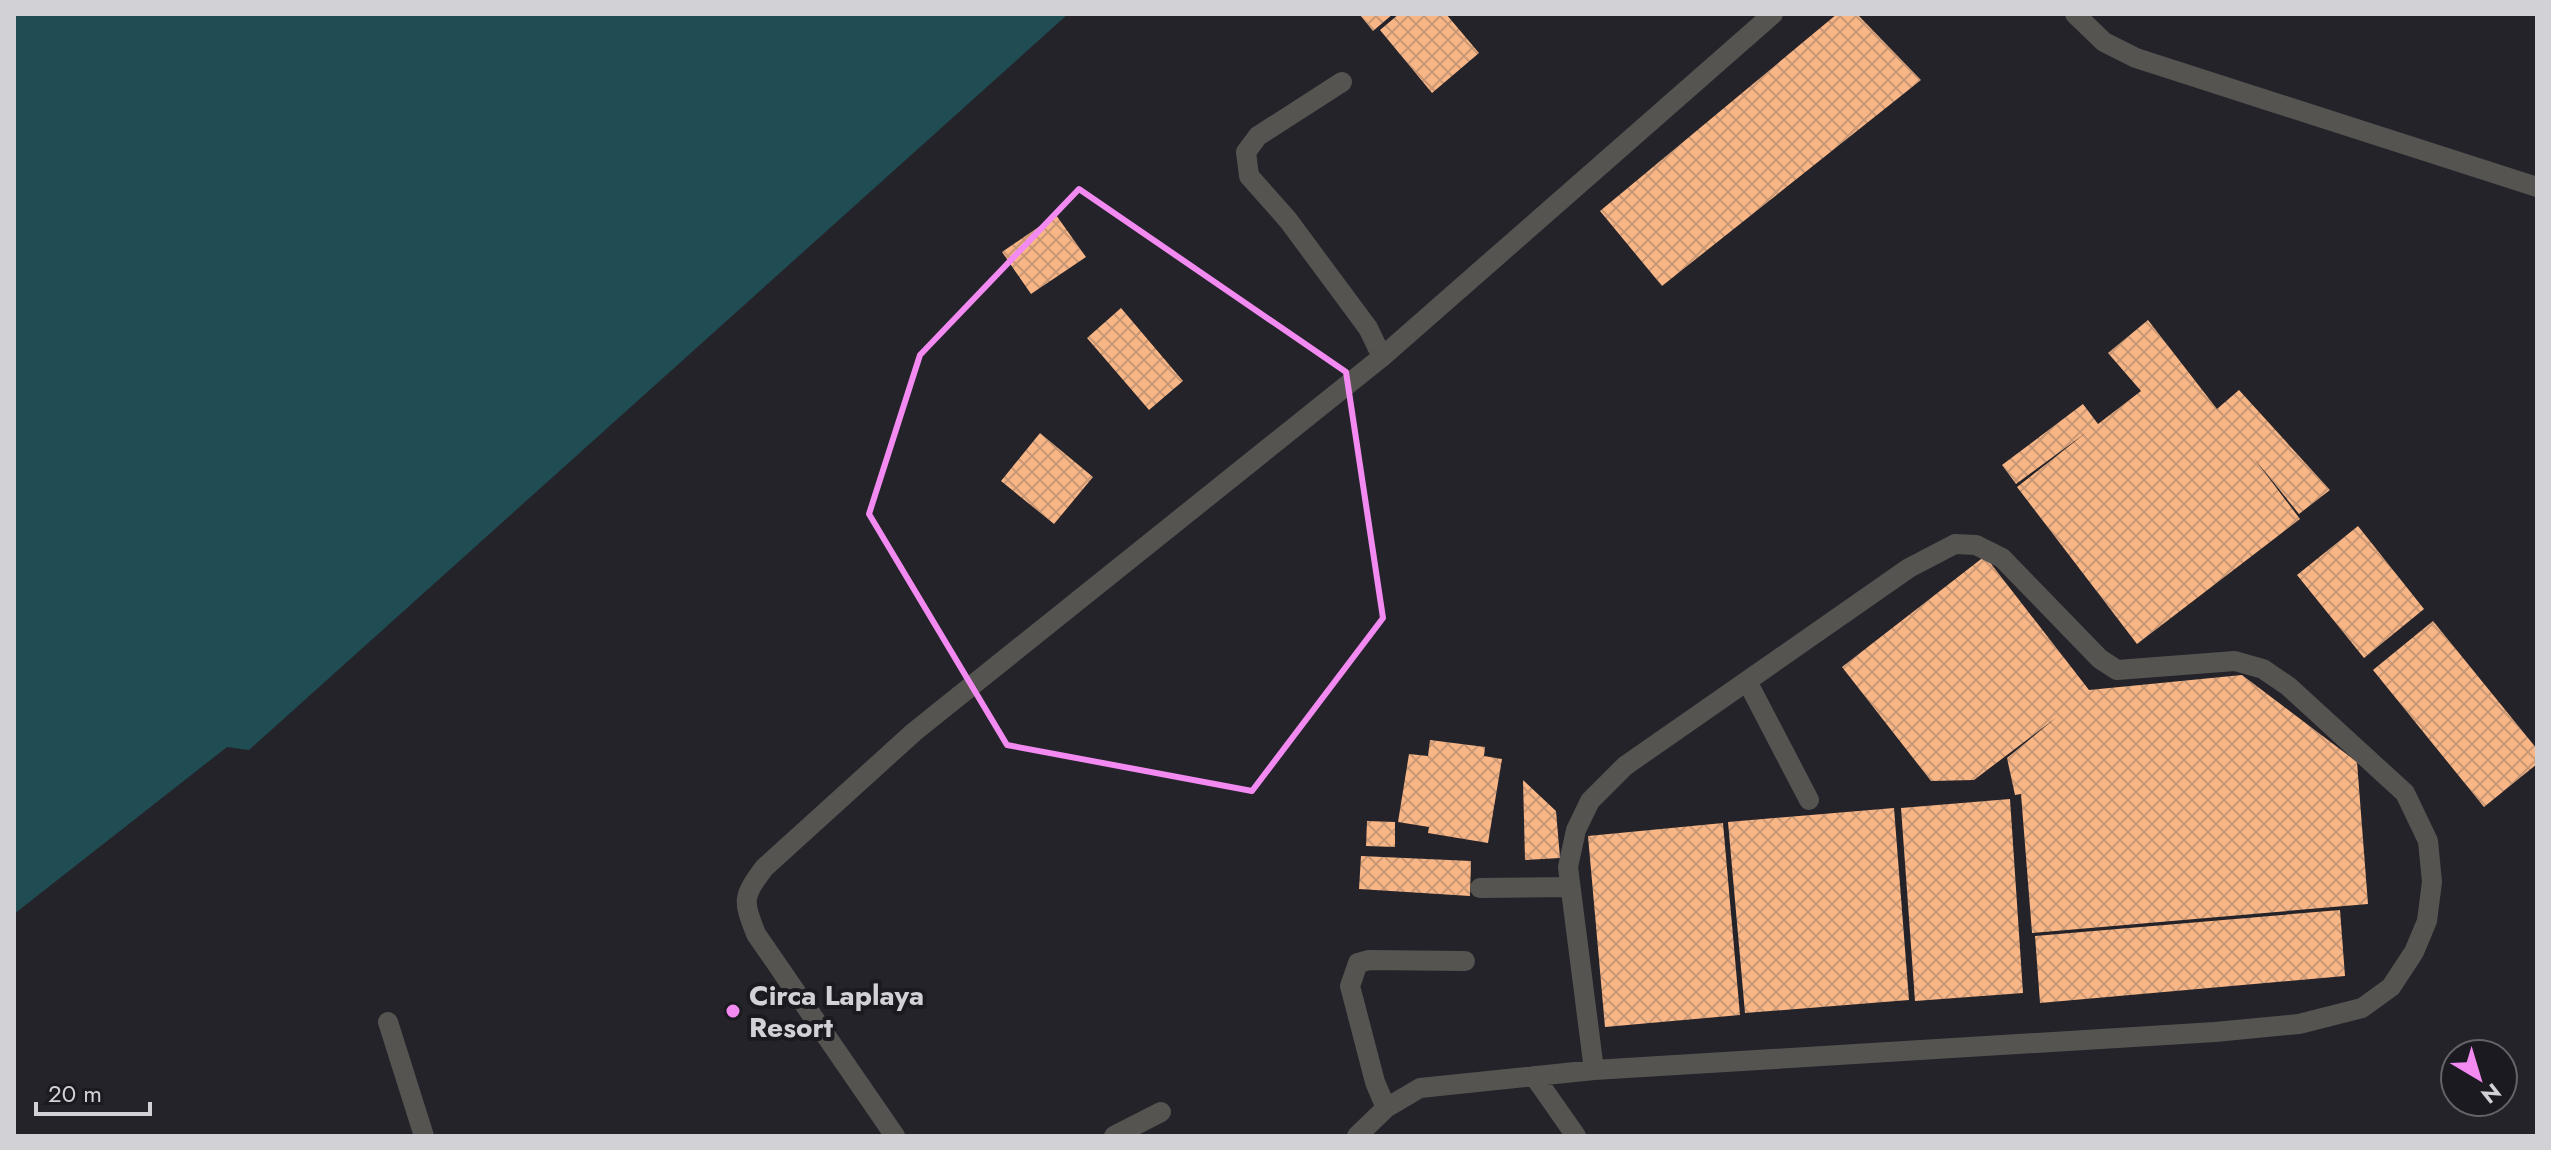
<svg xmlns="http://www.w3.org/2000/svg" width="2551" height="1150" font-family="Jost,sans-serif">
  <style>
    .water { fill: #204d53 }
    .building { fill: url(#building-cross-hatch) }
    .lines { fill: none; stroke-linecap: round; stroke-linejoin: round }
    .service { stroke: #565451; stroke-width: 20 }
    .minor { stroke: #565451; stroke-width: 20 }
    .marked { fill: none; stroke: #f38af1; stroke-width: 6; stroke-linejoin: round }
    .poi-dot { fill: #f38af1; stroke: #1b1a20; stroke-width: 3 }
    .labels { text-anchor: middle; stroke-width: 8; stroke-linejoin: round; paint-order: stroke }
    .poi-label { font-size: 28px; font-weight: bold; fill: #d2d1d5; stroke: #1b1a20; text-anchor: start }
  </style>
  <defs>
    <pattern id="building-cross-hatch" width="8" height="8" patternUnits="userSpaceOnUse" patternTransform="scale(2)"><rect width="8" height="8" fill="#f8b686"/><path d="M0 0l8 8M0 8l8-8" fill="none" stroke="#ca9874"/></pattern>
  </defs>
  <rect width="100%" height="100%" fill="#24232a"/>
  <!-- water -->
  <path class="water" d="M14,14H1068L249,750L227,747L14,914Z"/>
  <!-- building -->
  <path class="building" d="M1359,14H1393L1373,31Z
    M1399,14H1446L1479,53L1432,93L1380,30Z
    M1837,14H1857L1921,80L1662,286L1600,211Z
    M1056,215L1086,257L1031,294L1002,252Z
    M1121,308L1183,381L1149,410L1087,338Z
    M2148,320L2217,409L2239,390L2330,490L2299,514L2253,457L2300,519L2137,644L2017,487L2087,432L2016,484L2002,465L2083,404L2098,424L2141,391L2108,353Z
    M1040,433L1093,477L1054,524L1001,481Z
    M2358,526L2424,609L2364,658L2297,575Z
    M1985,556L2089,690L2242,675L2357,762L2368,904L2032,933L2021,794L2015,795L2007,758L2057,717L1974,780L1931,781L1842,667Z
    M2433,621L2537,749V764L2484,807L2373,670Z
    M1430,740L1485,747L1484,756L1502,759L1488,843L1428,833L1429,827L1398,822L1409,754L1428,756Z
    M1523,780L1556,811L1560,858L1525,860Z
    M2010,799L2023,993L1915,1001L1901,808Z
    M1894,808L1909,1000L1745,1013L1728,822Z
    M1367,821L1395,822V847L1366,846Z
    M1723,823L1740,1015L1605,1027L1588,836Z
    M1361,856L1471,861L1470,896L1359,889Z
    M2340,910L2345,976L2040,1003L2035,936Z"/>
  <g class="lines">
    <!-- service -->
    <path class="service" d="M2075,14L2104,42L2136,58L2537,187
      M1342,82L1258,136L1246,152L1249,176L1288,220L1368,328L1382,357
      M1747,681L1809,800
      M1480,888L1570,887
      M388,1022L424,1136
      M1534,1076L1576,1136
      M1386,1108L1375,1082L1350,986L1358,963L1369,960L1465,961
      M1114,1136L1161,1112
      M1357,1136L1386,1108L1420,1088L1594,1070L2215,1032L2299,1024L2362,1008L2391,987L2414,952L2427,921L2432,882L2428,841L2405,793L2288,686L2263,669L2235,661L2117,670L2100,659L2002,558L1976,545L1955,544L1909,568L1625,766L1590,801L1576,830L1568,867L1594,1070"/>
    <!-- minor -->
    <path class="minor" d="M895,1136L756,934C743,900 742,898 764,868L914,732L1382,357L1773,14"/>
  </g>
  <!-- marked area -->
  <path class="marked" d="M1079,189L1346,372L1383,618L1252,791L1007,745L869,514L920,355Z"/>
  <!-- markers -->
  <circle class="poi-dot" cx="733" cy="1011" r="8"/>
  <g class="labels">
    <!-- poi labels -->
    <g class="poi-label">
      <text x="749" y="1005">Circa Laplaya<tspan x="749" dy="32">Resort</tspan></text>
    </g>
  </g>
  <!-- border -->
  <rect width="2551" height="1150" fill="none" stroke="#d2d1d5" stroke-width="32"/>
  <!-- north arrow -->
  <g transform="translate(2479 1078) rotate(142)"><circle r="38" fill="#1b1a20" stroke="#646368" stroke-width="2"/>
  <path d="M0-6L14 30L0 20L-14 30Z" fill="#f38af1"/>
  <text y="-12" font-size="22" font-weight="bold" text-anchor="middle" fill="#d2d1d5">N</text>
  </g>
  <!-- scale -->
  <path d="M36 1102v12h114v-12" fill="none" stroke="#d2d1d5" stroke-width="4"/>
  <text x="48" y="1102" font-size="24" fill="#d2d1d5" stroke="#1b1a20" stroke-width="6" paint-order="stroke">20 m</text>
</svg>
